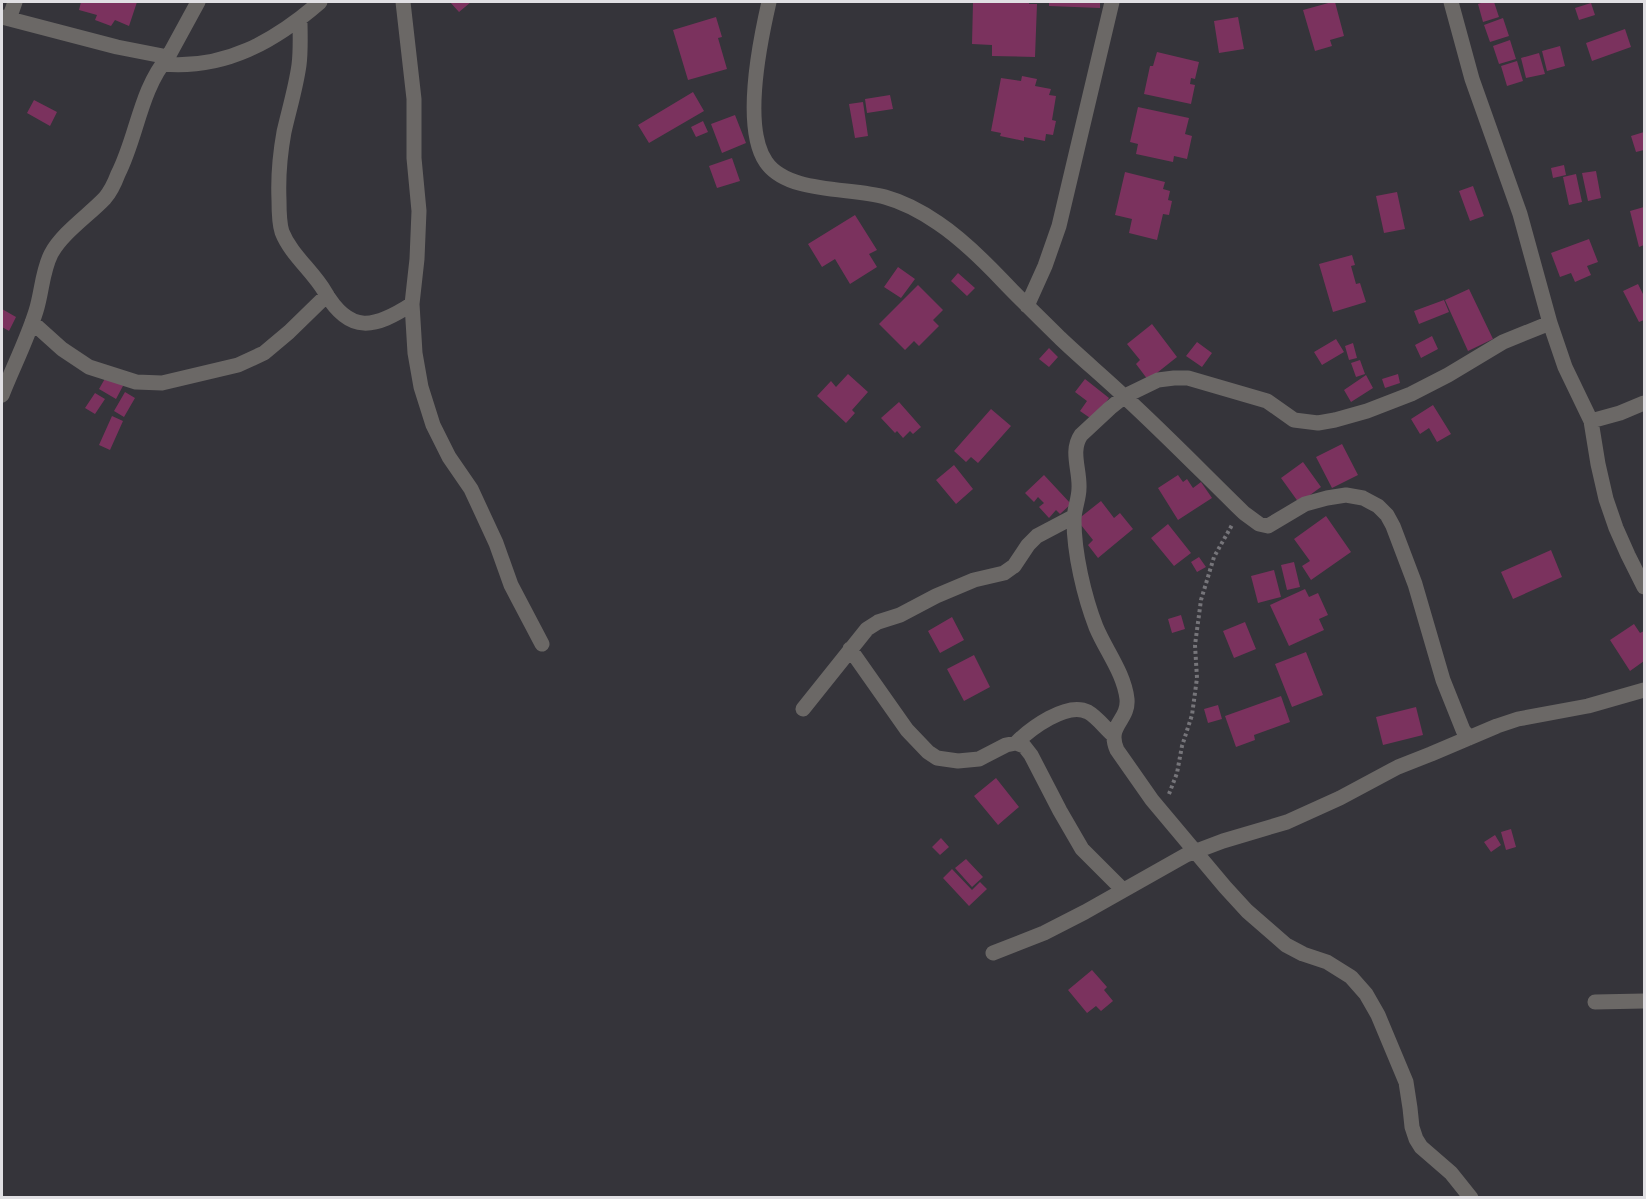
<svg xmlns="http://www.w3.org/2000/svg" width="1646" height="1199" font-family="Signika,sans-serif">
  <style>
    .building { fill: #7b325e }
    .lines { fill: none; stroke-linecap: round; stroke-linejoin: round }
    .path { stroke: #76757a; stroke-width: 4; stroke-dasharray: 3 3; stroke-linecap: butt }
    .minor { stroke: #6b6866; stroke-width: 15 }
  </style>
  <rect width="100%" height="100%" fill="#35343a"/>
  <!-- building -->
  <path class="building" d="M81,2H137L129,26L115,20L111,26L95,20L97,15L79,10Z
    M450,2H471L459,12Z
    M973,2H1029V4H1037L1035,57L992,56V45L972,44Z
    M1049,2H1100V8L1049,6Z
    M1332,2H1335L1344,36L1330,40L1332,46L1315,51L1303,10Z
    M1484,2H1494L1499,17L1483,22L1478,4Z
    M1591,3L1595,15L1579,20L1575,8Z
    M716,17L722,37L718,38L727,69L688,80L673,30Z
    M1238,17L1244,49L1219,53L1214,21Z
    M1503,18L1509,36L1490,42L1484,25Z
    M1625,29L1631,47L1592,61L1586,43Z
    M1510,40L1516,59L1499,64L1493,46Z
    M1560,46L1565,66L1547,71L1542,51Z
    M1157,52L1199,62L1195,79L1191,78L1190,84L1195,85L1191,104L1144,94L1150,66H1153Z
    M1539,53L1545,74L1526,78L1521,58Z
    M1517,61L1523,81L1507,86L1501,66Z
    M1022,76L1037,79L1035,86L1051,89L1049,95L1056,96L1052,120L1056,121L1053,135L1046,134L1045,141L1024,137V141L1000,136L1001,133L991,131L1001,78L1021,81Z
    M693,92L704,111L649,143L638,125Z
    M890,95L893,109L867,113L865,99Z
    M34,100L57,112L50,126L27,113Z
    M863,102L868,136L855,138L849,104Z
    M1138,107L1189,118L1185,134L1192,136L1187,159L1174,156L1173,162L1136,154L1138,144L1130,142Z
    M735,115L746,143L722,153L711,124Z
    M703,121L708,132L696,137L691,127Z
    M1644,132V150L1636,152L1631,136Z
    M732,158L740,181L717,188L709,166Z
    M1564,165L1566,175L1553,178L1551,168Z
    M1596,171L1601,198L1588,201L1582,173Z
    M1125,172L1165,182L1163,189L1170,191L1168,200L1172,201L1169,215L1163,214L1157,240L1129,233L1132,219L1115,215Z
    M1576,174L1582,202L1569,205L1563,177Z
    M1473,186L1484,216L1470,221L1459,191Z
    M1397,192L1405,229L1384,233L1376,196Z
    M1644,207V245L1639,247L1630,211Z
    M855,215L877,250L869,254L877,267L850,284L835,259L822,267L808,244Z
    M1589,239L1598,262L1587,266L1591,275L1575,282L1571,273L1560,277L1551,253Z
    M1352,255L1355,265L1351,266L1356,284L1360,283L1366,302L1333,312L1319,264Z
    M898,267L915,279L901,298L884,287Z
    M958,273L975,288L967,296L951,281Z
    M1638,284L1644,296V320L1639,322L1623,291Z
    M918,285L943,310L933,320L939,326L919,346L914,341L905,350L879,324Z
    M1469,289L1493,339L1468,351L1445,300Z
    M1444,300L1449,312L1419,324L1414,311Z
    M2,309L16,317L9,331L2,327Z
    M1152,324L1177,357L1148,380L1136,364L1140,360L1127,344Z
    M1432,336L1438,349L1421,358L1415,345Z
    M1336,339L1344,352L1322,365L1314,352Z
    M1197,342L1212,353L1202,367L1186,356Z
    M1353,343L1357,358L1349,360L1345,346Z
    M1049,348L1058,357L1049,367L1039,359Z
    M1360,360L1365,374L1356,377L1351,363Z
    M848,374L868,392L852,410L855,413L846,423L817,396L831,381L836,387Z
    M1398,374L1400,383L1385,388L1382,379Z
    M107,375L124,384L116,399L99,389Z
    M1366,375L1373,388L1351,402L1344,390Z
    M1085,379L1109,398L1093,420L1080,411L1087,401L1075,392Z
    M125,392L135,398L124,417L114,411Z
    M95,393L105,399L95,414L85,408Z
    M899,402L921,427L913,434L910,431L903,438L897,431L895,433L881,418Z
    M1433,405L1451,434L1437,442L1429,428L1420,434L1411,419Z
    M991,409L1011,426L978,463L971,457L966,462L954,451Z
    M112,416L123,421L110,450L99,445Z
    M1342,444L1358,475L1332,488L1316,457Z
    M1303,462L1321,487L1299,503L1281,478Z
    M954,465L973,489L956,504L936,480Z
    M1044,475L1071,504L1060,514L1056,510L1049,518L1039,507L1044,503L1038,497L1034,502L1025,493Z
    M1178,475L1183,482L1187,479L1193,488L1201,482L1212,498L1178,520L1158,488Z
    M1101,501L1114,518L1120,513L1133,529L1098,558L1088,545L1093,540L1077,520Z
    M1326,516L1351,552L1311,580L1302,566L1310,561L1294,539Z
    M1168,524L1191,553L1174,566L1151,538Z
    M1551,550L1562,577L1513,599L1501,572Z
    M1199,557L1206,567L1197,572L1191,562Z
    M1294,562L1300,587L1287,590L1281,565Z
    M1274,570L1281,597L1258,603L1251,576Z
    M1305,589L1309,597L1318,593L1328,615L1319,619L1324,630L1289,646L1270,605Z
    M1181,615L1185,629L1172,633L1168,619Z
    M952,617L964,640L940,653L928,631Z
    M1245,622L1256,649L1234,658L1223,631Z
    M1634,624L1640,633L1644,631V661L1630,671L1610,640Z
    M1306,652L1323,695L1292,707L1275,664Z
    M974,655L990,687L964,701L947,669Z
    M1281,696L1290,722L1254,735L1255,740L1236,747L1225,716Z
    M1218,705L1222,719L1208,723L1204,709Z
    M1416,707L1423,735L1383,745L1376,717Z
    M996,778L1019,807L998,825L974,796Z
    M1511,829L1516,847L1506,850L1501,832Z
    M1495,835L1501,845L1491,852L1484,842Z
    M941,838L949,847L940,855L932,847Z
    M966,859L983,877L972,887L955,868Z
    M952,869L972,890L980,882L987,889L969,906L943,878Z
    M1092,970L1107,987L1104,990L1113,1001L1101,1011L1096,1006L1087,1013L1068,990Z"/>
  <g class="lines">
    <!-- path -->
    <path class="path" d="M1169,794L1177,773L1182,746L1192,715L1197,678L1195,645L1201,600L1214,557L1232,525"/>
    <!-- minor -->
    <path class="minor" d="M403,2L414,99V158L419,211L417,259L412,304L415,353L421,387L433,425L449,457L471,489L496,543L511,585L542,644
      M769,2C760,41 742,127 766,162C788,194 851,187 885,197C903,202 922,212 938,223C962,239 982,259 1002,280C1021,300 1041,319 1060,338C1082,359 1105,378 1127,399C1167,436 1205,475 1244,513L1259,524L1268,526L1305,504L1327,498L1346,495L1363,498L1378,506L1387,515L1393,526L1415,584L1443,680L1463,730L1469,738
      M1451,2L1472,79L1520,214L1550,323L1565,367L1591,421L1598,464L1606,499L1616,528L1628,555L1644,587
      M2,17L117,47L168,57
      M9,19L15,2
      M300,19C300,34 301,50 299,65C296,87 289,110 284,132C280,154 278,177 279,200C279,210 279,223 282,232C291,255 313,271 325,292C350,335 375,328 412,304
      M162,64C225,70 275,41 320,2
      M1027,306L1045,266L1059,226L1112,2
      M32,322L62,349L89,367L136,382L162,383L238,365L264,353L289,332L327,295
      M2,395C13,367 27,340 36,311C42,292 42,272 51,254C62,233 89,215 105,198C110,192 115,182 118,174C137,137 140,90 168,57L198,2
      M1591,421L1620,413L1644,403
      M850,649L907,730L928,752L937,758L958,761L979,759L1006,745L1016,743L1024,746L1031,755L1060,811L1082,849L1123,890
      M803,709L867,629L878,622L900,615L936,596L974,580L1004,573L1014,566L1028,545L1037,536L1073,517
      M1016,743C1030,729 1067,701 1088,712C1097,717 1105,728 1113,735
      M993,953L1044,933L1085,912L1186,855L1223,841L1287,822L1340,798L1398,767L1431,754L1497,726L1518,719L1588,706L1644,690
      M1595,1002L1644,1001
      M1471,1198L1451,1173L1421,1147L1416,1139L1412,1127L1410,1108L1406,1082L1378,1015L1366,994L1351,977L1327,962L1303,954L1286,945L1247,911L1225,887L1152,800L1117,750C1106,725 1129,721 1127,699C1124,673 1106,651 1096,627C1084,596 1074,553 1074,520C1074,509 1079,499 1079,488C1080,470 1070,451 1081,435L1110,408L1125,396L1158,380L1174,378H1188L1267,401L1294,420L1318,423L1335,420L1367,411L1411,394L1448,375L1503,342L1550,323"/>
  </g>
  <!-- border -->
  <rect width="1646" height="1199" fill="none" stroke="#e0dfe3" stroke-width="6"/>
</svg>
